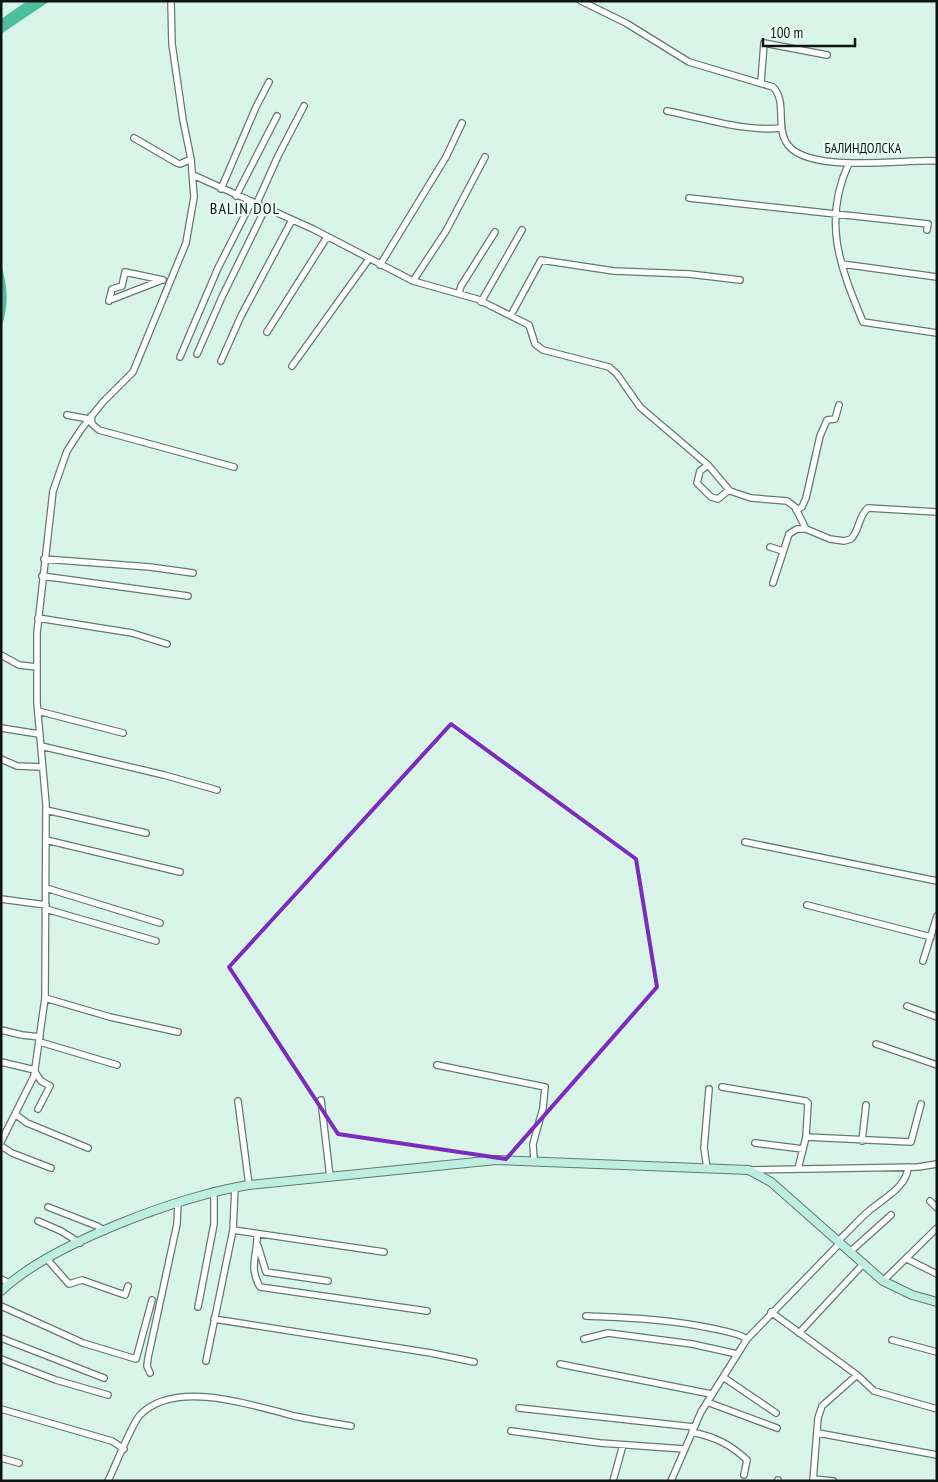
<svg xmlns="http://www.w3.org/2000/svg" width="938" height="1482" font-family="'PT Sans Narrow',sans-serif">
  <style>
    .water { fill: #4cc09c }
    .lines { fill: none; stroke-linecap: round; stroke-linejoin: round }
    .minor-casing { stroke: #627a70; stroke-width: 8 }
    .secondary-casing { stroke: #627a70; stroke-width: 10 }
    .minor { stroke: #fff; stroke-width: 5.5 }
    .secondary { stroke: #bdeee1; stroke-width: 8 }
    .marked { fill: none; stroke: #7b2cbf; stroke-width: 4; stroke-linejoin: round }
    .labels { text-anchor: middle; stroke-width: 4.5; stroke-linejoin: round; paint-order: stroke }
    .street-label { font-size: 14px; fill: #0c1512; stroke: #eefff8 }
    .quarter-label { font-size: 16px; letter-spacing: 1px; fill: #0c1512; stroke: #eefff8 }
  </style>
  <rect width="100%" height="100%" fill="#d9f4e9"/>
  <!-- water -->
  <path class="water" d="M27,1H50L1,34V19Z
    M1,264C8,287 9,306 1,329Z"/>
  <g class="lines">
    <defs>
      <path id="minor" d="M581,1L626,23L689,62L773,87C787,101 776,126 786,142C804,175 903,159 937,161
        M761,82L764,43L827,55
        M667,111C704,118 744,132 781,128
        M134,138L177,163L180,164L191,159
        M849,163C822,221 840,267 863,322L937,333
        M193,175L313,229L413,281L477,299L529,325L535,344L543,350L609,367L617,374L640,407L708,465L730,491L751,498L787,501L795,507L806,529L830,539L844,541L851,539C860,530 858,516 868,508L937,512
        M221,189L256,107L269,82
        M236,196L277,116
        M689,198L928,224L927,230
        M256,205L278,156L304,106
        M842,264L937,277
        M380,265L446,157L462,123
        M413,281L446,231L485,157
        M459,293L461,286L495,232
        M113,299L162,280
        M109,301L112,289L122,286L125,272L163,280
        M481,302L522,230
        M511,315L541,260L614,271L689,274L740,280
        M267,332L327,237
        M197,354L222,297L265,209
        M180,357L218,268L251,203
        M221,361L241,316L292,220
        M292,366L369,259
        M67,415L89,419
        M91,416L92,424L99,430L234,467
        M708,465L700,471L697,483L711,497L718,499L729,490
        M796,510L802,507L806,498L820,436L827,420L835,419L839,405
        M770,547L783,551
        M44,559L150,567L193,573
        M42,576L188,596
        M773,583L789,534L797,529H806
        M38,618L132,633L167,644
        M1,655L19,665L37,667
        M38,711L123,733
        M1,728L39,734
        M41,746L164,775L217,790
        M1,759L17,766L42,767
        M46,810L146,833
        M46,840L180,872
        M745,842L937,881
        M46,888L160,923
        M1,899L46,905
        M807,905L931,937
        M46,909L156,941
        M923,961L937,916
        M45,998L110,1017L178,1032
        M907,1006L937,1017
        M1,1030L22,1035L40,1037
        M40,1042L117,1065
        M876,1044L937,1065
        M1,1062L35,1070
        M437,1065L545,1087L543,1108L533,1144L534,1161
        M35,1072L41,1081L50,1086L38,1109
        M722,1087L806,1101L808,1103L806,1137L798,1169
        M321,1100L330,1177
        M238,1101L249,1185
        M15,1114L27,1123L88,1148
        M806,1137L911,1142L921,1104
        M862,1141L866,1105
        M1,1142L34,1076L45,998L46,804L37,703V633L53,491L67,451L82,428L103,402L133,372L186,243L194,197L191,159L183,120L172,44L171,1
        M755,1143L803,1149
        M1,1146L12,1153L51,1168
        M707,1168L704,1148L709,1089
        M749,1170L918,1167L937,1164
        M930,1201L937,1208
        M48,1207L97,1226L105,1231
        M38,1221L61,1231L80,1243
        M233,1230L384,1252
        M257,1234C258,1255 248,1266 260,1287L427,1311
        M839,1240C850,1230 859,1219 870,1210C884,1198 907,1187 908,1167
        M258,1246L266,1272L328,1281
        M851,1251L891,1215
        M47,1259L69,1284L82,1280L125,1295L128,1286
        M907,1259L937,1274
        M1,1279L9,1283
        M883,1281L937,1228
        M1,1306L83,1343L136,1359L152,1300
        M198,1307L214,1224V1191
        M771,1312L857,1375L874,1391L937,1409
        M586,1316C628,1318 669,1319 710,1328C723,1331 736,1332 747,1339
        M214,1319L431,1353L474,1362
        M799,1333L864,1263
        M1,1338L104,1378
        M584,1339L608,1333L692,1344L737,1354
        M892,1340L937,1352
        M1,1359L56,1380L108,1395
        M206,1361L233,1230L235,1187
        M560,1364L711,1394
        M150,1373L147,1366L148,1358L177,1224L178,1202
        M723,1377L776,1413
        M707,1402L777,1428
        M519,1408L694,1427
        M1,1409L112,1441L124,1449
        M511,1431L600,1443L684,1449
        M692,1432C715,1437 730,1444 747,1460L744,1475
        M818,1433L937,1455
        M1,1458L19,1463
        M813,1479L833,1481
        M108,1481C115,1467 132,1423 140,1415C175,1379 252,1405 294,1416C313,1420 332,1423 351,1426
        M613,1481L623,1445
        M671,1481L701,1412L747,1339L841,1242
        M778,1481V1480
        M813,1481L818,1418L822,1406L857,1375"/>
      <path id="secondary" d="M1,1291C51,1244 181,1195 249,1185L496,1160L749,1170L771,1182L883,1281L912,1295L937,1302"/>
    </defs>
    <!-- minor casing -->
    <use href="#minor" class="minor-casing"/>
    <!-- secondary casing -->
    <use href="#secondary" class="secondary-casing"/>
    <!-- minor -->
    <use href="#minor" class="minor"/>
    <!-- secondary -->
    <use href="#secondary" class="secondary"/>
  </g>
  <!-- marked area -->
  <path class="marked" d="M451,724L636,859L657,987L506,1159L338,1134L229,967Z"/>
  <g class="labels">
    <!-- street labels -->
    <g class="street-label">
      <text x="863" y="153">БАЛИНДОЛСКА</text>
    </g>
    <!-- quarter labels -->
    <g class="quarter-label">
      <text x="245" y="214">BALIN DOL</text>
    </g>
  </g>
  <!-- border -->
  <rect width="938" height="1482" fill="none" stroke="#0c1512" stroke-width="5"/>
  <!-- scale -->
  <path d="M763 38v8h92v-8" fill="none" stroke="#0c1512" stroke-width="2.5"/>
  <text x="770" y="38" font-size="15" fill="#0c1512" stroke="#eefff8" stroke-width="4" paint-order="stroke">100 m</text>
</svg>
